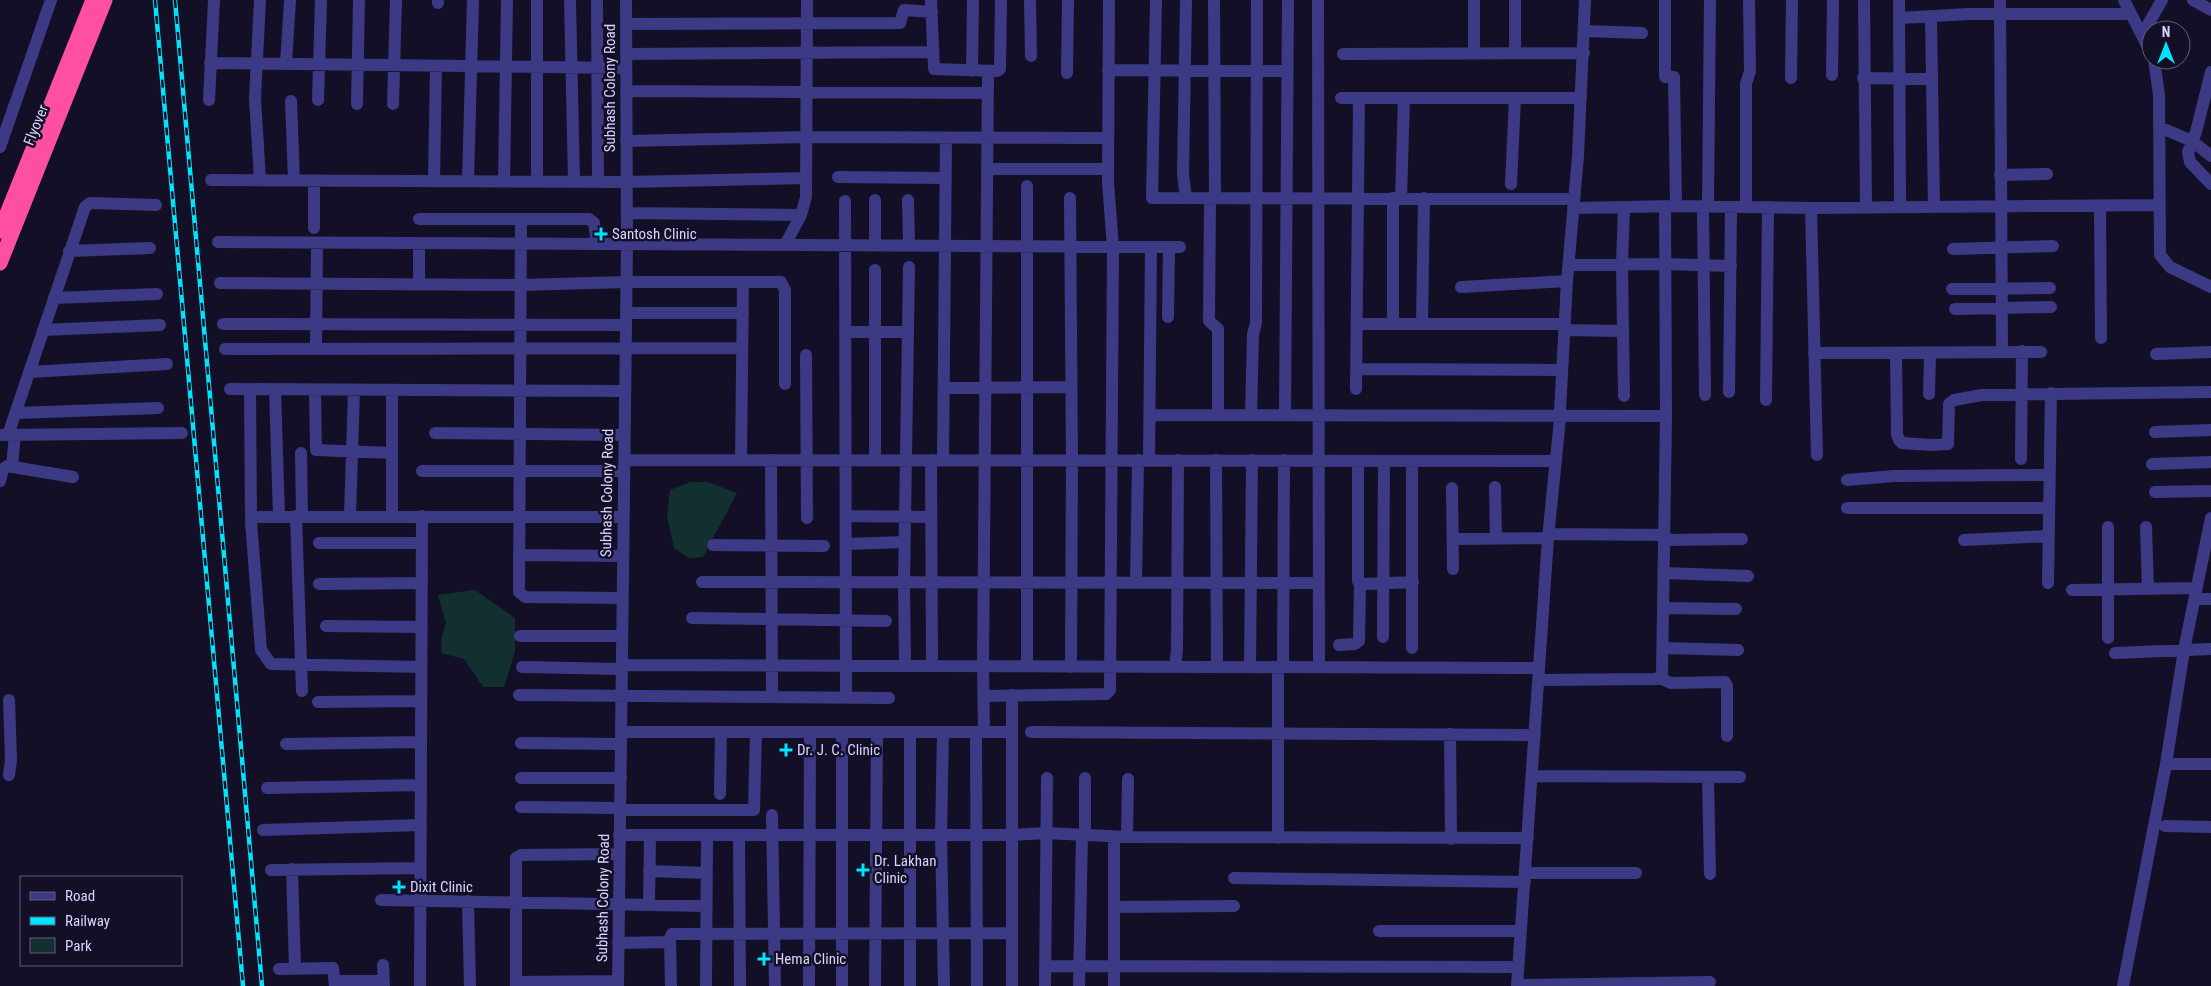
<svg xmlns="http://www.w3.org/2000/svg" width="2211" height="986" font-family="'Roboto Condensed',sans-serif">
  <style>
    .green { fill: #12302f }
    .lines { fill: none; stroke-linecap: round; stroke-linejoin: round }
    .minor { stroke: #3d3a85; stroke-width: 12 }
    .highway { stroke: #ff4fa3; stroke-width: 15 }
    .rail-casing { stroke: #00e5ff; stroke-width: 4.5 }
    .rail { stroke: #130f26; stroke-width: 2.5; stroke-dasharray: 8; stroke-linecap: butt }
    .poi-dot { fill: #00e5ff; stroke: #130f26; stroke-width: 2 }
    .labels { text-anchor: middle; stroke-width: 5; stroke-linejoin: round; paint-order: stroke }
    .street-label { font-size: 15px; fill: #d9d4ff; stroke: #130f26 }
    .poi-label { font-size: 15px; fill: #d9d4ff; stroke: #130f26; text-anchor: start }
  </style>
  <rect width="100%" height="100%" fill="#130f26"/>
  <!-- green -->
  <path class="green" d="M690,482H708L737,493L703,557L689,558L674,548L667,516L670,490Z
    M475,590L515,618V652L504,687H483L464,659L441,653L442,636L446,623L438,595Z"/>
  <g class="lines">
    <!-- minor -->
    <path class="minor" d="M260,0L255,98L260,180
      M570,0L574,181
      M597,0L598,181
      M931,0L934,69L997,71L1000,69L1001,0
      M1030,0L1031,56
      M1156,0L1152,198L1574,199
      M1186,0L1183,174L1186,198
      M1214,0L1215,198
      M1318,0L1319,667
      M1474,0V53
      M1515,0V53
      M1665,0V77H1674L1676,206
      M1864,0L1866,207
      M1899,0L1900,206
      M2000,0L2002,351
      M2124,0L2151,53
      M2193,0L2211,10
      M438,3V0
      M1931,17L1934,207
      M1900,18L1969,14H2131
      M626,24L900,23L904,10L932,12
      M1585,31L1642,33
      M2142,35L2162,0
      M626,54L932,52
      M1343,54L1584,53
      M2154,60L2159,95L2160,255L2170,267L2211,287
      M210,63L626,68
      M286,64L290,0
      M1108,70L1287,71
      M972,71L973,0
      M2211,72L2196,132L2188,152L2190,162L2211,184
      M1067,73L1068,0
      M1832,75L1833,0
      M1791,78L1792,0
      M1863,78L1932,79
      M626,91L988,93
      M1341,98H1581
      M209,100L214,0
      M318,100L321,0
      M291,101L294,180
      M357,104L359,0
      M393,104L396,0
      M2159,127L2192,141L2211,156
      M626,141L807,137L1108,138
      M0,147L51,0
      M987,169H1108
      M2000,175L2047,174
      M838,177L945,178
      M211,180L626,182L806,178
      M434,181L436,66
      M468,181L473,0
      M504,181L507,0
      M537,181V0
      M1511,184L1515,98
      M1070,198L1072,460L1071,667
      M1210,198L1209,321L1218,329V415
      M1393,198V324
      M1401,198L1404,98
      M875,200V245
      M908,200L909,245
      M845,201L846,698
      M1703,206L1705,395
      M1708,206L1710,0
      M2100,206L2101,338
      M1746,207V84L1750,71L1749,0
      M1573,208L1676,206L1811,208L2160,205
      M1811,208L1817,455
      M627,213L801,215
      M419,219H589L594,223L597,244
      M521,220L519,592L525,597L622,598
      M314,228V181
      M218,242L1180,247
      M785,245L801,215L806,197L807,0
      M1953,249L2053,246
      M69,251L150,248
      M1569,265L1665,264L1731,266
      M875,270V460
      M220,283L520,285L626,282H781L785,290V384
      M419,284V243
      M1461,287L1567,281
      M1952,289L2050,288
      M54,298L157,294
      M1955,309L2051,307
      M626,313H743
      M1168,317L1169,247
      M223,324L626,325
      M1357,324H1565
      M1422,324L1424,198
      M43,330L160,325
      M1565,330L1623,331
      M845,332H908
      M225,349L742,348
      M316,349L317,243
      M1814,353L2041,352
      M1896,354L1897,434L1899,440L1902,443L1931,445L1948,444L1949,404L1954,400L1982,395L2211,392
      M2156,354L2211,352
      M806,355L807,518
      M1357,369L1562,370
      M29,372L167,364
      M944,388L1070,387
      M230,389L625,391
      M250,389L251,519
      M275,389L279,516
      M1356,389L1359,98
      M315,390L316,450L392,453
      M1729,392L1731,207
      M1929,394L1930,354
      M1624,396L1622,265L1624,207
      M1766,400L1768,207
      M16,413L158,408
      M1150,415L1666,416
      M1251,415L1253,334L1256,323L1257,0
      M1285,415L1288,0
      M2155,432L2211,430
      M435,433L624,435
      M2,435L182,433
      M8,435L85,207L90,203L156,205
      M301,453L302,516
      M2021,459L2022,351
      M624,460L1555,461
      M741,460L743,282
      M771,460L772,697
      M931,460L932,666
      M943,460L946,138
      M1149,460L1151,247
      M1216,460L1217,667
      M1358,461V581L1364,584L1413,582
      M2152,464L2211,462
      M12,466L15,435
      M422,471H624
      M1847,480L1894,476L2049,475
      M0,481L3,469L7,466L73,477
      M1495,487L1496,538
      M1452,488L1453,569
      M2155,492L2211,491
      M1847,508H2049
      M296,516L302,691
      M350,516L354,390
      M392,516V390
      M846,516L931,517
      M2108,527V638
      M2146,527L2148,589
      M1548,534L1665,535
      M1453,539L1548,538
      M1665,540L1742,539
      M1964,540L2048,536
      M319,543H422
      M846,544L904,542
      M713,545L824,546
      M519,555L622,556
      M1664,573L1748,576
      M702,582L1318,583
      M1136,583L1138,460
      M2048,583L2051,393
      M319,584L422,583
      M2072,590L2196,588
      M2195,599H2211
      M1664,608L1736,609
      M692,618L886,621
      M326,626L422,627
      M520,636H622
      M1383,637L1384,461
      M1339,645L1355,644L1359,641L1360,583
      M1412,648V461
      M1664,648L1738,650
      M2115,653L2211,649
      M622,665L1538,668
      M905,666L904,582L909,267
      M1027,666V186
      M421,667L271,664L261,650L251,522L253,517H623
      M522,667L622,669
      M1175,667L1177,650L1178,460
      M1250,667L1252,460
      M1278,667V838
      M1283,667L1284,460
      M1659,678L1671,683L1725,682L1727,686V736
      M1538,680L1657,679L1662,675L1666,416L1665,206
      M519,695L889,698
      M983,696L1106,694L1110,690L1113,247L1108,183L1109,0
      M318,702L421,701
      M622,732H1012
      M910,732V986
      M943,732L941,835L944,986
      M976,732L977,986
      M984,732L983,666L988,72
      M1031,732L1535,735
      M1450,734L1451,839
      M521,743L621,744
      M286,744L421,742
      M2166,764H2211
      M9,775L11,760L9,700
      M1533,776L1740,777
      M1708,777L1710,874
      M521,778H621
      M1085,778V835
      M267,788L421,785
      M720,794L721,732
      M521,807L621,808
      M621,810H754L756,732
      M772,815L775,986
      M2165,826L2211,827
      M263,830L421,825
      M619,835H1013L1046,833L1127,837L1528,838
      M739,836L740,986
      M1114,837V986
      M1127,837L1128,779
      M292,869L295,969
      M271,870L420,868
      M649,871L706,873
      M1526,873H1636
      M1234,878L1525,882
      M381,900L706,906
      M468,901L470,986
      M649,904L650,836
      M1114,907L1234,906
      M1379,931H1521
      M618,943L670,942
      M383,965L384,986
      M1045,966L1518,967
      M279,969L333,968L335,986
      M335,981H384
      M516,982L618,981
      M1517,985L1710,982
      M420,986L422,516
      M516,986V858L521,855L619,854
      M618,986L627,244L626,0
      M671,986L670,938L672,934H676L1011,933
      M706,986L707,836
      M809,986L810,732
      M842,986V732
      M875,986L877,732
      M1012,986V695
      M1045,986L1047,778
      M1079,986L1082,834
      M1517,986L1548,538L1559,429L1567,281L1578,156L1585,0
      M2123,986L2166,764L2184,650L2211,518"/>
    <!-- highway -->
    <path class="highway" d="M0,231L93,0
      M0,263L105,0"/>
    <defs>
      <path id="rail" d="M155,0L243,986
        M175,0L262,986"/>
    </defs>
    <!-- rail casing -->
    <use href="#rail" class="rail-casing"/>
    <!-- rail -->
    <use href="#rail" class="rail"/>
  </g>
  <!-- markers -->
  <g class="poi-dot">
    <path d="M598.5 226.5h5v5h5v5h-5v5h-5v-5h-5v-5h5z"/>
    <path d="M783.5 742.5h5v5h5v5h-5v5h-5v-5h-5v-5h5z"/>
    <path d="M860.5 862.5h5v5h5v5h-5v5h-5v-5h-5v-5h5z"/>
    <path d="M396.5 879.5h5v5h5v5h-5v5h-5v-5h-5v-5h5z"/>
    <path d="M761.5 951.5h5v5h5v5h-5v5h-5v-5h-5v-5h5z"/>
  </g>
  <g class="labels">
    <!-- street labels -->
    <g class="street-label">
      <text transform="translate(610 88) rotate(-90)" y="5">Subhash Colony Road</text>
      <text transform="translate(36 125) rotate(-68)" y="5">Flyover</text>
      <text transform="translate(607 493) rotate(-89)" y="5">Subhash Colony Road</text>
      <text transform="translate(603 898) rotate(-89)" y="5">Subhash Colony Road</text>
    </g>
    <!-- poi labels -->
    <g class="poi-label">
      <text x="612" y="239">Santosh Clinic</text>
      <text x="797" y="755">Dr. J. C. Clinic</text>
      <text x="874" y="866">Dr. Lakhan<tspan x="874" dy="17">Clinic</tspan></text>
      <text x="410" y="892">Dixit Clinic</text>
      <text x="775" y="964">Hema Clinic</text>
    </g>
  </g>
  <!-- legend -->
  <rect x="20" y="876" width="162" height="90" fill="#130f26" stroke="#625e7d"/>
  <rect x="30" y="892" width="25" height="8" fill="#3d3a85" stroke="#625e7d"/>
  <text x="65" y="901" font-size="15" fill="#d9d4ff">Road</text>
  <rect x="30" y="917" width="25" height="8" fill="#00e5ff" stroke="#625e7d"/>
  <text x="65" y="926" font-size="15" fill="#d9d4ff">Railway</text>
  <rect x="30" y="938" width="25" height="15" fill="#12302f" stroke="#625e7d"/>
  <text x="65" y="951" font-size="15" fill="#d9d4ff">Park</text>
  <!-- north arrow -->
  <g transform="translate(2166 45)"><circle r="24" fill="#130f26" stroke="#625e7d"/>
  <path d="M0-4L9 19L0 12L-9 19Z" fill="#00e5ff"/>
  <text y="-8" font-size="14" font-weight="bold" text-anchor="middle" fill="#d9d4ff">N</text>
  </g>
</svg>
